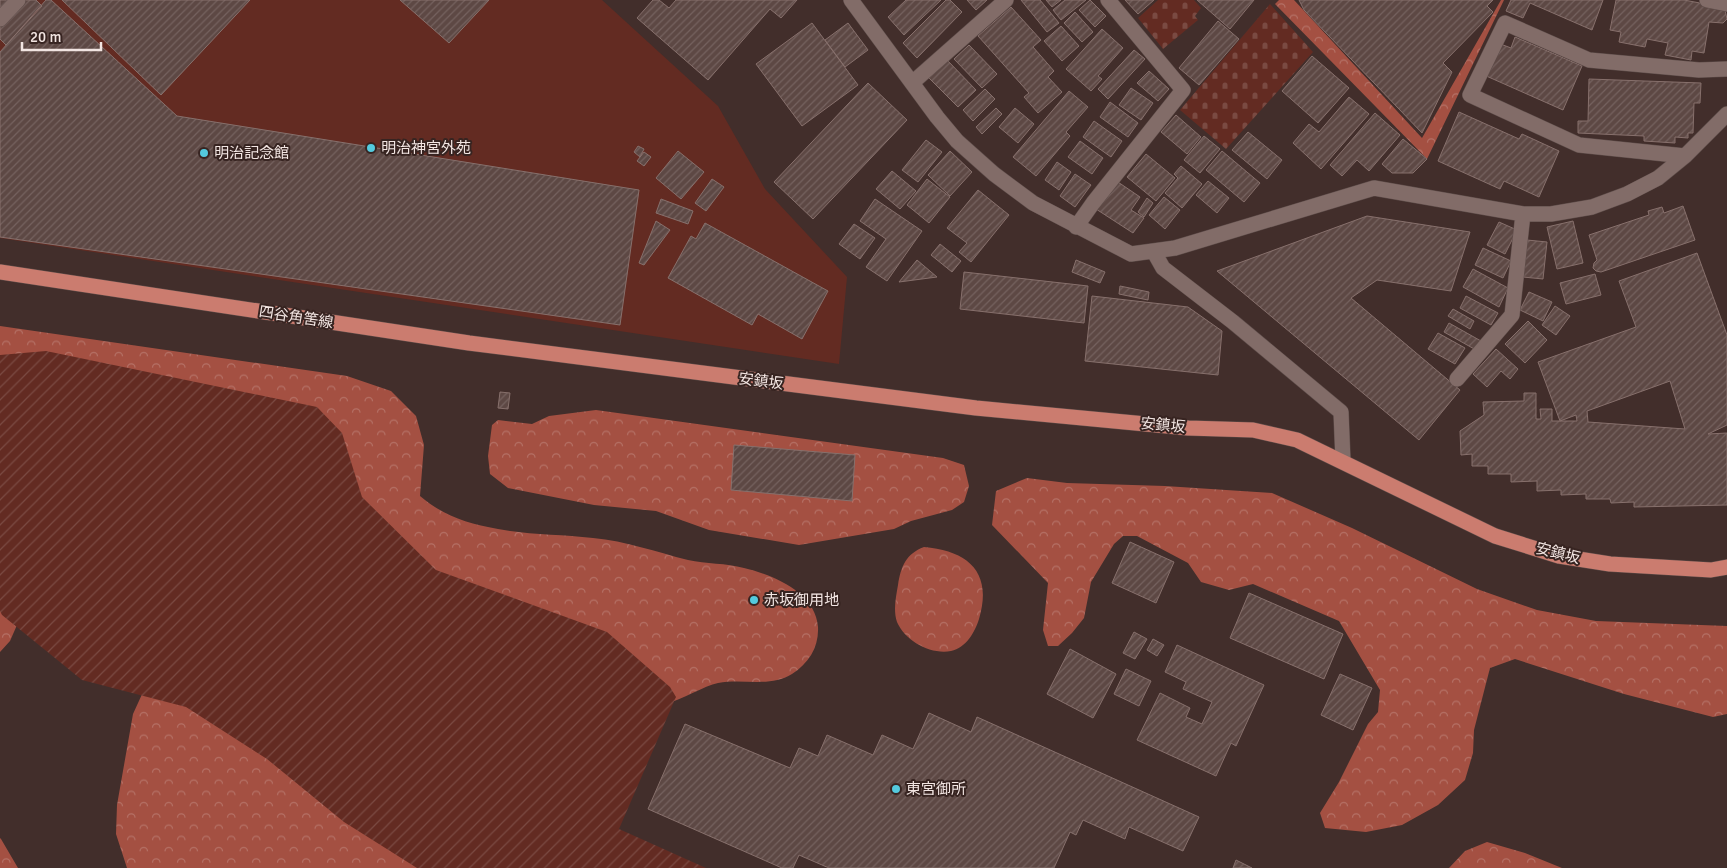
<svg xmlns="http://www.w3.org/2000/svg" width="1727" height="868" font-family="Signika,'Noto Sans JP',sans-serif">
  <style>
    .forest { fill: url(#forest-crowns) }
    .cemetery { fill: url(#cemetery-stones) }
    .garden { fill: url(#garden-furrows) }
    .pitch { fill: #632b22 }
    .building { fill: url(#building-hatch); stroke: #87706c; fill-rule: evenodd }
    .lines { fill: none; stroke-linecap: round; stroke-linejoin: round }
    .minor-casing { stroke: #5d4c49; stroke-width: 16 }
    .major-casing { stroke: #5d4c49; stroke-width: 16 }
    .minor { stroke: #826c68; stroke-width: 15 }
    .major { stroke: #cb7c6f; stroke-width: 15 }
    .poi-dot { fill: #54cade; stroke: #372421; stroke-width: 2 }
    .labels { text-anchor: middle; stroke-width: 4; stroke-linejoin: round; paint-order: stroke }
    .poi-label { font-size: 15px; fill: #f2e5e2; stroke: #372421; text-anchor: start }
    .street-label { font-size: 15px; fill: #f2e5e2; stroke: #372421 }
  </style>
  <defs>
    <pattern id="forest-crowns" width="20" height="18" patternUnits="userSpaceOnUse" patternTransform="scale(1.25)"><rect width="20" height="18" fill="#a45042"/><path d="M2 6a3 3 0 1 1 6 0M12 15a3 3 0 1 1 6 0" fill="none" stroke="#b57166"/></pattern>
    <pattern id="cemetery-stones" width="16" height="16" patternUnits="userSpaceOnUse" patternTransform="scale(1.25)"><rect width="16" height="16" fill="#632b22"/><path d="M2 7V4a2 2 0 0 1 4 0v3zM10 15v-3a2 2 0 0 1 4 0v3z" fill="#7a4a42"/></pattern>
    <pattern id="garden-furrows" width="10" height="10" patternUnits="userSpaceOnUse" patternTransform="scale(1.25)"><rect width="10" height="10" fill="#632b22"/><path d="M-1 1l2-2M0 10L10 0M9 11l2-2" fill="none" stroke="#7a4a42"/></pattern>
    <pattern id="building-hatch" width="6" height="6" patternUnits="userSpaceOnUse" patternTransform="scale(1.25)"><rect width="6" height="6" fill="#5d4844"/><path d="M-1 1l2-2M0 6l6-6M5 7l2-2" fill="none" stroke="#75625f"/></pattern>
  </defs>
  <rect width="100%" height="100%" fill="#422e2b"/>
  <!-- forest -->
  <path class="forest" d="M1279,0H1294L1422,138L1501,0H1504L1427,159L1275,4Z
    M0,326L347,376L391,391L416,416L424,445L420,496C445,517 467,523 498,529C530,535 561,534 593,538C626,541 656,552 688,560C706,564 726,563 744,568C774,575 816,593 818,627C819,647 809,663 792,674C769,688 743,678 718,683C704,686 683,699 666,704L494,615L0,368Z
    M596,410L943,458L964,465L969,486L964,502L952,510L911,521L894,529L799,545L709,530L656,511L594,505L508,488L490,474L488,456L492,425L498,420L532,424L549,416Z
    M1027,478L1067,483L1165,486L1272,493L1352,528L1477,589L1537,610L1596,621L1727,626V714L1713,717L1624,694L1515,659L1490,668L1474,730L1473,753L1465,780L1438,805L1402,825L1366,832L1325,828L1320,813L1339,782L1368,724L1378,712L1380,690L1339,621L1253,584L1229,590L1201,582L1188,563L1137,536H1123L1114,544L1091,582L1084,618L1072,633L1058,646H1048L1043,630L1048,583L992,525L996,491Z
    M0,526L24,609L10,641L0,652Z
    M924,547C968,551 993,572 979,619C975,632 966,648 951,651C931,655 905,641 897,622C893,610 896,597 898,585C901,566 906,554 924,547Z
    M159,657L589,868H127L116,834L117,805L133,714Z
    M0,838L1,839L18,868H0Z
    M1487,842L1525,853L1562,868H1449L1465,851Z"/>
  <!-- cemetery -->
  <path class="cemetery" d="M1158,0H1194L1201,8L1195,16L1198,20L1163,49L1138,18Z
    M1270,4L1313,52L1226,149L1180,110Z"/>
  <!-- garden -->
  <path class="garden" d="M46,351L317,407L342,433L362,497L436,570L607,632L670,687L676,697L619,829L706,868H417L344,822L267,759L186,707L82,680L2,615L0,611V355Z"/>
  <!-- pitch -->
  <path class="pitch" d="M0,0H602L718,106L765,189L847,277L839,364L0,238Z"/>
  <!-- building -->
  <path class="building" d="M0,0H36L42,6L6,45L0,39Z
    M46,0H51L177,116L639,190L620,325L0,237V52Z
    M62,0H250L161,95Z
    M400,0H489L449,43Z
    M653,0H659L669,8L676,0H797L781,18L770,9L708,80L637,18Z
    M906,0H941L904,35L888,17Z
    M946,0H950L962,12L917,58L903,43Z
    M967,0H987L976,10Z
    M1021,0H1040L1059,23L1047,32Z
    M1046,0H1061L1052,7Z
    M1065,0H1086L1061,20L1053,10Z
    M1090,0L1106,16L1095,27L1079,10Z
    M1125,0H1154L1138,14Z
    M1197,0H1254L1230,29Z
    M1299,0H1493L1487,6L1493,12L1443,63L1452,72L1422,133L1304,10Z
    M1511,0H1603L1592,30L1530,3L1523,18L1506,11Z
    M1616,0H1684L1721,7L1725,10L1727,19L1723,23L1709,22L1704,53L1692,51L1691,60L1665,55L1668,43L1647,39L1645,47L1619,42L1621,32L1610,30Z
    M1011,7L1041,40L1033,47L1054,71L1048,77L1062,92L1038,113L1024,97L1029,93L978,36Z
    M1075,12L1093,32L1082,42L1064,23Z
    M1218,21L1239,39L1199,85L1179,68Z
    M812,23L858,85L802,126L756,64Z
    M848,23L868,50L845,67L825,40Z
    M1061,26L1079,46L1062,61L1044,41Z
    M1102,29L1123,48L1098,76L1102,79L1091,91L1066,69Z
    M1515,37L1582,66L1563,110L1484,75L1498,43L1511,48Z
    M969,45L997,74L982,88L954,59Z
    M1134,50L1145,59L1108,99L1098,89Z
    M1312,56L1349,88L1318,123L1282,91Z
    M948,61L976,90L958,107L929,78Z
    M1149,71L1169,89L1158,101L1137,83Z
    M1589,79L1701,83L1700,103H1694L1693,133H1688V138L1675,137V143L1644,141V136L1578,133V121H1588Z
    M868,83L907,120L813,219L774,182Z
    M1131,88L1153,103L1141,120L1119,105Z
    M985,89L995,99L973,121L963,110Z
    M1069,91L1088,107L1066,132L1070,136L1036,176L1013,157Z
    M1349,97L1369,114L1321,169L1293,143L1309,124L1319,132Z
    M1110,102L1138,123L1128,137L1100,117Z
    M996,108L1002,114L982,134L976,127Z
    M1015,108L1034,124L1018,143L999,127Z
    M1459,112L1519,139L1522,134L1559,151L1539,197L1504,181L1500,189L1438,161Z
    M1375,113L1400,135L1369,171L1357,160L1342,176L1330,165Z
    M1176,115L1201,137L1187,154L1161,132Z
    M1094,121L1122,141L1111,157L1083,137Z
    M1248,132L1282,160L1267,179L1232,150Z
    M1204,136L1220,149L1200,173L1184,160Z
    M1403,139L1427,159L1413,173H1392L1382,164Z
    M926,140L942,152L918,182L902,170Z
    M1080,141L1103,158L1092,174L1068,157Z
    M638,146L644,149L640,157L634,152Z
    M678,151L704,172L681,199L656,178Z
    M950,151L972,172L950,196L928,175Z
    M1222,151L1260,183L1244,202L1206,170Z
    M644,152L651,157L644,166L637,161Z
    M1146,154L1175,178L1156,201L1127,177Z
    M1057,162L1071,172L1059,190L1045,180Z
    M1181,166L1202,184L1182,208L1165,193L1178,178L1174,174Z
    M892,171L916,191L900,209L876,189Z
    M1075,174L1091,185L1075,207L1060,196Z
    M712,179L724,187L706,211L695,203Z
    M927,179L950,197L929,223L907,205Z
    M1115,180L1140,197L1131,210L1144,218L1133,233L1096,209Z
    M1208,181L1229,198L1217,213L1196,195Z
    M978,190L1009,215L971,262L959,252L967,243L947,228Z
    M1164,197L1180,210L1165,229L1149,215Z
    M1147,198L1153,203L1144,217L1138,212Z
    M661,199L693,211L688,224L656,213Z
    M875,199L922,231L887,281L866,267L886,239L860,221Z
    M1683,206L1695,240L1601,272L1596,271L1593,268L1594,263L1597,260L1589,235L1649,215L1648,211L1662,207L1664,213Z
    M1367,216L1470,232L1451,291L1377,280L1351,298L1460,390L1419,440L1217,271Z
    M656,221L670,230L644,265L639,263Z
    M1573,221L1583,263L1557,269L1547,227Z
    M1499,222L1517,230L1505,254L1487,245Z
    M705,223L828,291L802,339L758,314L752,325L668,278L691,236L696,239Z
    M854,224L875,238L860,259L839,244Z
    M1527,240L1547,242L1543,279L1523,277Z
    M940,244L961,261L952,272L931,255Z
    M1483,248L1511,261L1503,278L1475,265Z
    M1697,253L1727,335V425L1708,434L1727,433V505L1634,507V502L1611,503L1610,499H1586V494L1561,495V490L1537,491V481L1511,482V474H1488V466H1472V454L1461,455L1460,431L1484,415L1483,402L1524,401V393H1536V419H1541L1540,409H1552V421H1577L1576,415L1560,421L1538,362L1636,327L1619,281ZM1670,381L1685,429L1588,422L1587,411Z
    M917,260L937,277L899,282Z
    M1076,260L1105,272L1100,283L1072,272Z
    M1473,269L1508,288L1499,307L1463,287Z
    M964,272L1088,286L1084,323L960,309Z
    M1595,274L1601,295L1566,304L1560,283Z
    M1120,286L1149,292L1148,300L1119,294Z
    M1529,292L1552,302L1543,321L1520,310Z
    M1092,296L1188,307L1222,331L1218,375L1085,361Z
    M1466,296L1498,313L1491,325L1460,308Z
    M1555,306L1570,316L1556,335L1542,325Z
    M1453,309L1474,321L1470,329L1448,316Z
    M1528,321L1547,340L1525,363L1505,344Z
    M1449,323L1481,341L1476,350L1444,332Z
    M1438,333L1465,348L1455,364L1428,349Z
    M1496,349L1518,369L1510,379L1501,371L1487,387L1473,374Z
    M500,392L510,393L508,409L498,408Z
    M734,445L855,455L852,501L731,490Z
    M1130,542L1174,562L1156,603L1112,583Z
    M1249,593L1343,634L1324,679L1230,638Z
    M1134,632L1147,639L1135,659L1123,653Z
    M1153,639L1164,645L1157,656L1147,650Z
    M1177,645L1264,685L1236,746L1231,743L1216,776L1137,740L1160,693L1190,708L1186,717L1202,724L1212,702L1183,689L1186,682L1165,672Z
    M1070,649L1116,674L1093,718L1047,694Z
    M1126,669L1151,681L1139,706L1114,694Z
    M1340,674L1372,688L1353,730L1321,715Z
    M929,713L971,732L977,717L1199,817L1183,851L1129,827L1125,839L1083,820L1076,835L1070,832L1054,868H829L799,855L793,868H782L648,809L685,724L790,768L799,748L818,756L827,735L873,755L882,735L913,749Z
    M1236,860L1252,868H1233Z"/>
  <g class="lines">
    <defs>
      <path id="minor" d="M851,0L937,117L957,141L994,174L1033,203L1131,254L1175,248L1374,188L1523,214H1551L1592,207L1627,194L1658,178L1685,156L1727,114
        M1707,0L1727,4
        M0,19L18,0
        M912,83L1006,0
        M1685,156L1579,145L1470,95L1505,23L1589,60L1699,70L1727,69
        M1076,227L1093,203L1183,90L1108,0
        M1154,252L1163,268L1233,322L1341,412L1343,461
        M1457,379L1512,315L1523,214"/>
      <path id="major" d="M0,272L469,343L976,408L1188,428L1253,430L1297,440L1495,536L1559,556L1610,564L1711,570L1727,567"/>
    </defs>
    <!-- minor casing -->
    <use href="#minor" class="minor-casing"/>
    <!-- major casing -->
    <use href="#major" class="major-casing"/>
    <!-- minor -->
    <use href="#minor" class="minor"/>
    <!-- major -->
    <use href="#major" class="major"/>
  </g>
  <!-- markers -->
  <g class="poi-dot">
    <circle cx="371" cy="148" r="5"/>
    <circle cx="204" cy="153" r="5"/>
    <circle cx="754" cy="600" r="5"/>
    <circle cx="896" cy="789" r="5"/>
  </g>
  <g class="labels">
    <!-- poi labels -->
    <g class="poi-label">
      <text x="381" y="153">明治神宮外苑</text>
      <text x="214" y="158">明治記念館</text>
      <text x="764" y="605">赤坂御用地</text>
      <text x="906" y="794">東宮御所</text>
    </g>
    <!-- street labels -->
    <g class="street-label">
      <text transform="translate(296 317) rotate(9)" y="5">四谷角筈線</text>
      <text transform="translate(761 381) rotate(7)" y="5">安鎮坂</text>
      <text transform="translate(1163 425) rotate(5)" y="5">安鎮坂</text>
      <text transform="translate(1558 553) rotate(14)" y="5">安鎮坂</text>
    </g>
  </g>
  <!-- scale -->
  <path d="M22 42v8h79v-8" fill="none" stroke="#f2e5e2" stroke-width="2.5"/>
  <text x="30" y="42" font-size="15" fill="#f2e5e2" stroke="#372421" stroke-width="4" paint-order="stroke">20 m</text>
</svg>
